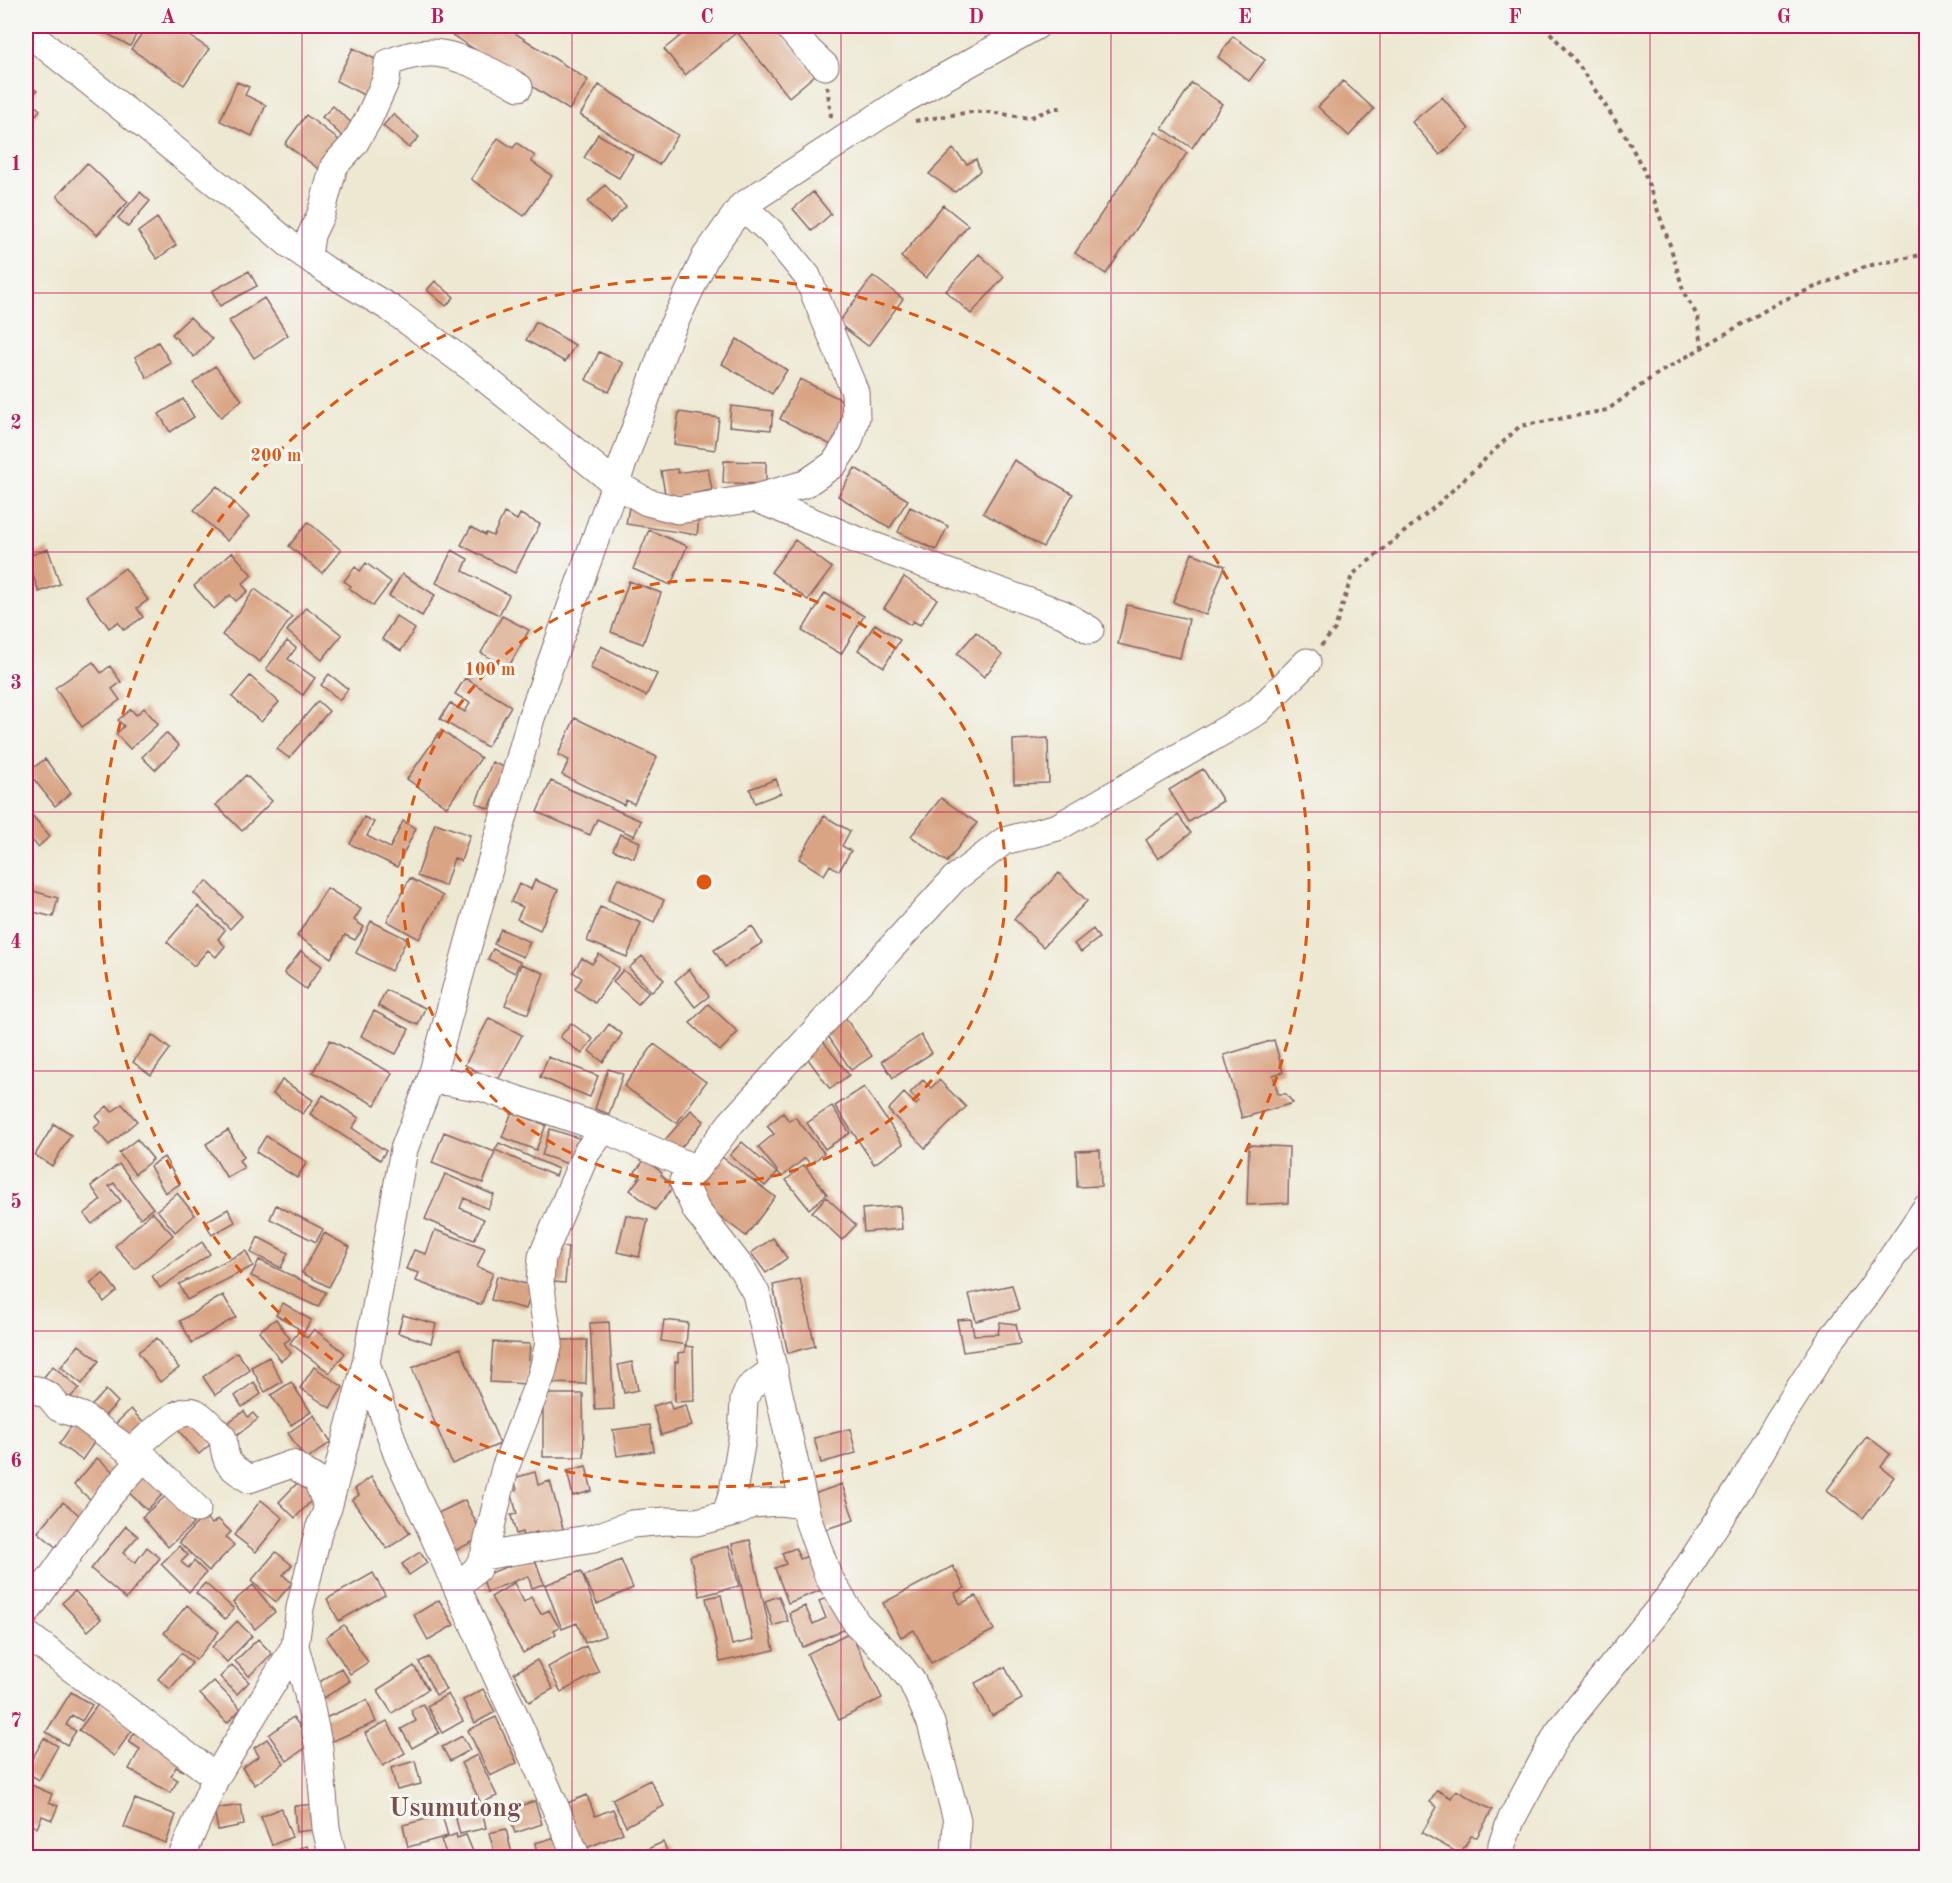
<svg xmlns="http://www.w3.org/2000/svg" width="1952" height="1883" font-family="'Old Standard TT',serif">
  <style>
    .building { fill: #d9a484 }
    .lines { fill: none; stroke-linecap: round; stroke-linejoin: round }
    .minor-casing { stroke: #836565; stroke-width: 29 }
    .path { stroke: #836565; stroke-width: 4; stroke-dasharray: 4.5 4.5; stroke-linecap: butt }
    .minor { stroke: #fff; stroke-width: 27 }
    .grid { fill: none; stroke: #c2185b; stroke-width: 1.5; stroke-opacity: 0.55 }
    .ring { fill: none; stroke: #e0560e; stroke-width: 3; stroke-dasharray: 10 8 }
    .labels { text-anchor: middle; stroke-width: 6; stroke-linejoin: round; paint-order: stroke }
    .quarter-label { font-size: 26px; font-weight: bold; fill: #7c4e4a; stroke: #f6f6f2 }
    .centre { fill: #e0560e; stroke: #f6f6f2; stroke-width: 3 }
    .ring-label { font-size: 18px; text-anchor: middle; font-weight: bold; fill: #e0560e; stroke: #f6f6f2; stroke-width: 6; stroke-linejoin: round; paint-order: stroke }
    .neatline { fill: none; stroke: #c2185b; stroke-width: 2 }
    .grid-label { font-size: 20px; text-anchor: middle; font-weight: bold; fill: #c2185b }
  </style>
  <rect width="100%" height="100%" fill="#f6f6f2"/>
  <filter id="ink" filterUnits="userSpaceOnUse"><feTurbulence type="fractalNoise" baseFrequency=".0167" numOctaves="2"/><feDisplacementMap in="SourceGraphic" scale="12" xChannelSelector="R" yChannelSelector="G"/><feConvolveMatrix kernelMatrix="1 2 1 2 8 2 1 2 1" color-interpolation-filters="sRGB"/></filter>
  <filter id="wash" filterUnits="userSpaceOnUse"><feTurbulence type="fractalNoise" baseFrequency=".008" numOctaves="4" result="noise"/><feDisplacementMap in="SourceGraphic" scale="24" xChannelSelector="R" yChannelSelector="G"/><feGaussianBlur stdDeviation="1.35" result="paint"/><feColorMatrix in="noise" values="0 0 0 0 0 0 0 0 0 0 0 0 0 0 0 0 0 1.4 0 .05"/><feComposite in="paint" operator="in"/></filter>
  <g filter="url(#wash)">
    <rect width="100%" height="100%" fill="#ede8d1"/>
    <g id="blocks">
      <!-- building -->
      <path class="building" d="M93,26H141L130,46Z
        M147,26H175L209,49L184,85L131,49Z
        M438,26H504L588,80L569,110Z
        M693,26H775L815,75L789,97L737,32L685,75L664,49Z
        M1233,36L1265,60L1249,81L1218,57Z
        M353,48L381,62L364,95L336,81Z
        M26,81L37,91L29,100L40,110L26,127Z
        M1343,81L1374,109L1349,136L1318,107Z
        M237,82L249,87L245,95L266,105L252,136L220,121Z
        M1192,83L1222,104L1192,148L1162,128Z
        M599,85L678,135L659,165L580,115Z
        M1442,97L1469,129L1440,155L1412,122Z
        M333,106L355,126L344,138L322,117Z
        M393,114L419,137L409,148L383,126Z
        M306,115L340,141L319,169L285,144Z
        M1156,132L1187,153L1106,274L1075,253Z
        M598,134L633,155L619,178L584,158Z
        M498,138L513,148L517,143L535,156L531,161L552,176L524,216L471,179Z
        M953,149L967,164L976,159L980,171L955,192L929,174Z
        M87,163L128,202L97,235L57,196Z
        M605,185L626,207L610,223L588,202Z
        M140,192L150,201L128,227L118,218Z
        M813,192L831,214L812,231L793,209Z
        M943,205L968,225L926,278L901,257Z
        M157,218L176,245L157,259L138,232Z
        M979,254L1004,277L971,314L946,291Z
        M249,271L257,286L220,306L212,291Z
        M873,276L903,299L868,346L838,323Z
        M435,281L454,297L446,306L427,290Z
        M264,298L288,335L254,358L229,321Z
        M190,317L212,339L194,357L172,334Z
        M536,322L575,345L565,362L526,340Z
        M737,339L787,370L772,394L722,364Z
        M158,342L171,363L147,378L135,357Z
        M599,352L623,363L609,392L586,380Z
        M215,366L242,400L221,417L193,383Z
        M800,379L852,405L831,445L780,419Z
        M183,399L194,417L170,432L159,414Z
        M731,406L773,411L771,430L729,426Z
        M679,412L719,418L715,450L674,444Z
        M1014,460L1073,494L1043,547L983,513Z
        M724,461L766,462V484L723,483Z
        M708,468L712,490L666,499L661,471L677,469L678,473Z
        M855,468L908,500L890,528L838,496Z
        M217,486L249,517L227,541L194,510Z
        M629,507L699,518L697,535L626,524Z
        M910,507L948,526L936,550L898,532Z
        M504,513L517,520L520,514L540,524L515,573L461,545L471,527L485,535L486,533L493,536Z
        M308,522L341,550L322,573L289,546Z
        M649,530L687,546L671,585L633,569Z
        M795,540L832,568L808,600L771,572Z
        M48,549L60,584L39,592L26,557Z
        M452,550L468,559L463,571L509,595L499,615L436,583Z
        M232,552L252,575L242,584L248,591L236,601L230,595L214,609L194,586Z
        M1192,553L1225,566L1206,615L1173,602Z
        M366,563L391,582L373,606L349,588L351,586L344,581L355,567L360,571Z
        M125,568L148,600L137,608L143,617L124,630L118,622L109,628L86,596Z
        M402,574L435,595L422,616L389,596Z
        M904,577L937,599L920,625L913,621L910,625L884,608Z
        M629,581L661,593L643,644L611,632Z
        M255,589L292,617L260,662L222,635Z
        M825,593L864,616L841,654L802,631Z
        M1127,605L1189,619L1180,658L1118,644Z
        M306,607L342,635L322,660L287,631Z
        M396,616L415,629L401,651L382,639Z
        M502,616L529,630L508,668L481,653Z
        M875,624L900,640L884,667L858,650Z
        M976,632L1002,655L984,677L957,654Z
        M287,641L296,648L288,659L315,678L303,695L266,669Z
        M601,646L657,674L646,696L590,668Z
        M93,662L101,673L110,666L121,682L112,689L120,700L82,727L55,688Z
        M329,674L348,689L340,700L321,685Z
        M250,676L279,702L261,722L232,697Z
        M465,678L511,706L487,747L440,719L450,703L465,712L470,703L455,694Z
        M318,701L329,711L289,758L277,749Z
        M144,708L158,724L130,749L116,734L124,726L118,720L131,709L136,715Z
        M575,718L657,757L634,804L626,800L624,805L562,775L569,760L558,755Z
        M441,730L481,758L447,807L407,779Z
        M166,733L179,746L155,770L142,757Z
        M1048,738L1049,783L1014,784L1013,740Z
        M45,759L71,793L55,806L28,772Z
        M492,762L506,768L489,809L476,803Z
        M1203,769L1223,801L1189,822L1169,790Z
        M246,775L272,801L242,831L216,805Z
        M776,779L781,793L755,803L750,789Z
        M551,781L641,821L634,836L597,819L590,835L537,812Z
        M941,798L977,823L947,862L911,836Z
        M31,814L50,836L38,847L26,833V819Z
        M1178,815L1191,833L1158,859L1146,840Z
        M824,816L850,831L842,846L851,851L839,871L830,865L824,875L799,859Z
        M364,817L374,822L367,836L390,848L403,821L416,828L397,867L350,844Z
        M435,823L470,835L461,861L454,858L445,886L417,876Z
        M620,834L640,842L634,858L613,850Z
        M1059,873L1087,901L1043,947L1014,919Z
        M410,878L443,896L419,939L387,921Z
        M618,878L664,900L654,922L608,900Z
        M535,880L558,890L540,930L517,919L523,907L511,902L519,884L531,889Z
        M207,881L242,916L230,929L194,893Z
        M327,888L361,909L354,920L364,927L355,940L345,935L331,958L297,936Z
        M26,889L58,898L53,917L26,910Z
        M198,906L225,930L218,939L225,946L216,957L208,950L194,966L167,942Z
        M600,907L641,923L627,957L587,941Z
        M371,921L407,939L391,971L356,953Z
        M752,926L762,943L725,967L714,950Z
        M501,929L530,942L523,957L494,944Z
        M1093,929L1099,938L1081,952L1074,944Z
        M493,949L520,962L515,973L488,959Z
        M301,951L322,966L306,989L284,973Z
        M599,954L619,968L595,1003L575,989L582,978L573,972L582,958L592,964Z
        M642,956L664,980L652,992L629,968Z
        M521,964L544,973L528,1014L505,1005Z
        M689,969L709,996L695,1007L675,981Z
        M623,970L649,992L638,1004L613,982Z
        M386,990L425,1008L418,1025L378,1006Z
        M708,1004L738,1032L720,1051L690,1023Z
        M374,1011L409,1029L396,1054L361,1036Z
        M844,1016L872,1056L851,1070L824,1030Z
        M489,1018L522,1035L497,1082L465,1065Z
        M571,1023L593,1039L582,1054L560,1037Z
        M609,1024L622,1034L603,1062L589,1051Z
        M152,1035L170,1049L151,1075L133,1062Z
        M921,1035L932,1053L893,1078L882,1061Z
        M330,1040L392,1073L375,1105L313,1072Z
        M1274,1040L1283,1072L1273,1075L1278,1094H1286L1293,1103L1242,1118L1224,1055Z
        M823,1041L849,1075L830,1089L805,1055Z
        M654,1044L706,1082L677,1123L624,1086Z
        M548,1057L598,1076L590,1097L540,1077Z
        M608,1069L623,1074L609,1114L595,1109Z
        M282,1080L313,1100L303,1114L273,1094Z
        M923,1080L931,1088L939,1080L966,1107L925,1148L888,1110L904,1093L916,1105L919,1102L910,1093Z
        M864,1087L903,1144L874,1164L835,1106Z
        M323,1095L359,1118L352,1128L386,1151L380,1160L310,1114Z
        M122,1104L137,1121L109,1145L94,1128L101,1122L96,1116L107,1106L112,1112Z
        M832,1106L850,1133L825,1149L807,1123Z
        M691,1110L704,1121L677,1152L664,1141Z
        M512,1112L546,1125L536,1150L502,1137Z
        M783,1113L789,1121L795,1117L824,1153L811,1164L805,1158L782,1177L758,1147L774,1134L767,1126Z
        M54,1124L71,1135L52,1166L35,1155Z
        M550,1129L585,1140L577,1167L542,1155Z
        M228,1130L244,1157L239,1160L244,1168L227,1178L206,1144Z
        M444,1132L495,1152L483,1183L432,1163Z
        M266,1136L307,1162L297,1178L256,1152Z
        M137,1139L153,1159L135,1174L119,1153Z
        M742,1142L777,1173L765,1186L730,1155Z
        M499,1143L558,1169L555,1176L495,1150Z
        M1249,1145L1289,1147L1288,1203L1247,1205Z
        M1100,1150L1101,1186L1077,1187L1076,1151Z
        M164,1157L180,1184L165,1193L150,1166Z
        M722,1157L775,1197L746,1236L693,1196Z
        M645,1159L662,1173L661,1175L674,1186L655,1210L630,1190L640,1177L635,1172Z
        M119,1164L153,1208L140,1218L114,1183L109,1186L121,1201L92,1224L84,1214L101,1200L91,1186Z
        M804,1165L827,1194L809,1209L786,1180Z
        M445,1174L494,1195L488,1209L464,1198L460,1208L484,1219L474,1240L425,1219Z
        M177,1193L195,1215L175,1232L157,1210Z
        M826,1197L856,1225L842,1240L812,1212Z
        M276,1205L323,1229L316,1242L270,1219Z
        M900,1206L902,1229L864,1232L862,1209Z
        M228,1209L235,1222L212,1235L205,1222Z
        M152,1212L173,1235L135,1269L115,1246Z
        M626,1215L648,1220L639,1257L617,1252Z
        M435,1230L485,1248L477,1267L493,1273L481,1305L416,1281L419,1273L406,1269L414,1250L426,1254Z
        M324,1233L350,1247L329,1287L302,1273Z
        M258,1237L288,1253L281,1268L251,1253Z
        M773,1238L787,1258L766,1273L751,1253Z
        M202,1242L210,1254L160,1288L152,1276Z
        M556,1246L568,1247L565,1283L553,1282Z
        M246,1251L253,1266L187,1300L179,1284Z
        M259,1260L326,1292L318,1307L251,1276Z
        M103,1273L117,1291L104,1302L90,1283Z
        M497,1276L533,1286L526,1309L491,1300Z
        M800,1279L815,1346L788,1353L773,1285Z
        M1012,1285L1019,1310L976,1321L969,1294Z
        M223,1295L236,1317L192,1343L180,1321Z
        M283,1303L311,1320L304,1332L276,1315Z
        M403,1315L436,1324L431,1343L398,1333Z
        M276,1319L290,1339L284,1343L291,1353L281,1361L259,1331Z
        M971,1319L974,1335L998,1334L1000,1322L1016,1324L1020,1344L963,1352L957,1320Z
        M664,1320L688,1323L686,1345L661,1341Z
        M609,1322L614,1409L595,1410L590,1323Z
        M314,1329L345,1353L330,1373L290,1343L299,1331L307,1338Z
        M157,1338L179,1368L160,1382L138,1352Z
        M558,1340H587L586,1384L543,1383Z
        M493,1342L530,1344L527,1384L490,1382Z
        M79,1345L99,1361L82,1384L61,1367Z
        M685,1346L693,1347L694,1401L675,1402V1362H678V1353L685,1352Z
        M460,1348L500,1444L452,1464L412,1368Z
        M237,1352L250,1370L215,1395L203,1377Z
        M269,1357L282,1382L265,1392L251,1367Z
        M632,1362L638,1390L624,1393L618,1365Z
        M53,1366L79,1388L68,1400L43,1378Z
        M314,1367L343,1387L330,1408L300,1388Z
        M254,1382L261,1394L242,1407L235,1396Z
        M291,1382L311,1412L291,1425L271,1395Z
        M106,1390L118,1402L97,1424L85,1413Z
        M543,1394H583L584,1457H543Z
        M669,1401L672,1409L686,1405L692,1426L661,1435L653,1406Z
        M131,1409L148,1428L126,1448L109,1430Z
        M244,1411L248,1417L253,1413L258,1419L235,1437L226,1424Z
        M314,1415L331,1442L306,1460L288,1433Z
        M192,1416L214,1441L199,1454L177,1429Z
        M75,1421L98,1437L82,1460L59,1444Z
        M650,1425L654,1451L617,1456L613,1430Z
        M850,1429L856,1453L821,1463L814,1438Z
        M1867,1436L1890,1454L1881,1467L1894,1477L1863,1518L1827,1490Z
        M97,1458L116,1474L92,1501L74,1485Z
        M143,1466L167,1490L147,1510L123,1487Z
        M586,1466L592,1491L573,1496L567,1471Z
        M535,1472L538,1485L550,1481L564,1532L539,1538L537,1532L523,1536L522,1532L516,1534L511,1515L517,1514L511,1491L517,1490L514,1478Z
        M371,1477L410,1533L387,1549L352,1500L359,1495L355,1489Z
        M302,1478L318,1494L295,1518L279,1502Z
        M842,1484L854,1520L823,1530L811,1495Z
        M167,1495L193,1524L168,1547L142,1517Z
        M261,1500L283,1518L256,1552L234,1535Z
        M465,1500L483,1537L454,1551L436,1514Z
        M63,1502L83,1518L58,1549L38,1532Z
        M204,1516L212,1524L218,1519L231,1532L226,1537L234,1545L209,1571L179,1542Z
        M126,1526L138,1536L123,1553L135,1563L147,1547L160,1558L126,1599L91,1569Z
        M750,1540L774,1650L720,1662L706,1598L721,1595L732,1645L753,1640L732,1544Z
        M179,1546L188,1555L181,1562L188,1568L194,1561L206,1573L189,1592L161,1564Z
        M729,1546L739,1586L700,1596L690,1556Z
        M796,1548L800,1559L813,1554L827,1588L788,1603L775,1568L786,1564L782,1553Z
        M276,1552L292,1565L283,1575L292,1583L276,1602L251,1581Z
        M420,1552L427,1563L409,1575L402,1564Z
        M534,1557L544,1584L532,1588L528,1576L487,1592L482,1576Z
        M621,1560L633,1588L597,1604L584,1576Z
        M953,1566L965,1588L955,1593L960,1604L976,1596L994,1630L931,1663L914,1630L901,1637L883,1603Z
        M581,1571L605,1636L585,1643L577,1623L562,1629L545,1585Z
        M373,1573L385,1595L339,1621L327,1599Z
        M205,1583L234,1609L225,1619L196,1593Z
        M514,1583L524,1602L531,1597L541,1614L549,1610L559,1627L554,1630L556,1634L523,1653L491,1597Z
        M253,1585L275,1612L255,1629L233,1602Z
        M75,1591L101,1619L88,1631L62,1603Z
        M834,1595L848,1628L803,1647L789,1613L805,1606L813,1624L826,1618L819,1601Z
        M779,1596L788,1621L773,1626L765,1601Z
        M439,1600L454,1625L428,1640L414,1615Z
        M187,1605L219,1632L196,1660L164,1633Z
        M237,1621L252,1636L227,1662L212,1647Z
        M344,1625L368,1662L350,1674L326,1637Z
        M850,1632L882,1698L839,1720L807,1654Z
        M258,1639L272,1654L249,1676L235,1661Z
        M586,1646L599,1672L561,1692L548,1667Z
        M181,1653L192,1663L170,1689L158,1679Z
        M429,1657L446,1690L436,1695L419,1662Z
        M537,1660L553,1689L529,1702L514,1673Z
        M232,1665L249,1682L237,1694L220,1677Z
        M414,1666L428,1689L392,1713L377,1690Z
        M1005,1667L1022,1699L992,1716L975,1683Z
        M341,1668L350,1681L324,1698L315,1685Z
        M214,1681L241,1709L227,1723L200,1694Z
        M483,1689L495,1712L475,1723L463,1700Z
        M71,1692L92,1705L82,1721L72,1715L66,1725L76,1731L67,1745L46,1732Z
        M448,1694L463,1721L442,1733L427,1706Z
        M367,1700L376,1722L333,1741L323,1719Z
        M99,1703L133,1729L114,1756L79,1730Z
        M423,1704L439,1733L412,1748L401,1729L416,1721L411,1710Z
        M293,1717L312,1743L287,1761L269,1735Z
        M496,1717L517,1763L490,1776L468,1730Z
        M387,1721L405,1753L383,1766L365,1733Z
        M136,1730L187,1763L183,1771L176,1767L171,1776L178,1780L170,1793L129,1769L140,1749L129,1742Z
        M462,1736L470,1750L450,1761L442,1747Z
        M44,1738L58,1746L39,1780L26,1772V1770Z
        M267,1739L284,1763L255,1785L242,1768L259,1756L254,1748Z
        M477,1755L497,1796L481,1803L461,1763Z
        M415,1761L421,1784L397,1790L391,1768Z
        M650,1780L664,1806L626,1826L612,1799Z
        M27,1783L52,1794L49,1802L58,1806L52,1820L42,1816L37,1828L26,1822Z
        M1437,1790L1451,1798L1456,1790L1492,1810L1477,1837L1471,1836L1460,1854L1422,1833L1437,1807L1430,1802Z
        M587,1795L595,1816L613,1809L623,1833L584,1849L565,1804Z
        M135,1799L176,1815L166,1843L124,1827Z
        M535,1801L542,1824L515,1833L507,1810Z
        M318,1804L320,1829L296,1832L294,1806Z
        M241,1805L244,1825L218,1830L214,1809Z
        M281,1808L292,1837L272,1845L261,1817Z
        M482,1809L486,1828L460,1834L455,1815Z
        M442,1815L448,1836L408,1847L403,1825Z
        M506,1829L513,1858H496L489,1833Z
        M456,1834L457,1838L466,1835L474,1854L466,1858H448L441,1840Z
        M556,1837L560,1858H538L535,1843Z
        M663,1842L670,1858H641L639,1853Z
        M307,1846L310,1858H268V1857Z"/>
    </g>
  </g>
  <g filter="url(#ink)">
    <use href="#blocks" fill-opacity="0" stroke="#836565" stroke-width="1.5"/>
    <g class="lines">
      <defs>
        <path id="minor" d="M788,26L808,50L825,66
          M26,31L225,190L289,244L326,270L390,308L472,368L616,484L647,502L678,510L755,498L805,484L834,464L849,441L856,417L855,392L807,276L772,233L742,206
          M308,257L311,235L321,214L334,166L354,144L368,120L386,80L388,63C402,57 417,52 433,53C458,54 497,74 519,87
          M755,498L854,539L1063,614L1090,630
          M431,1079L483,1088L604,1129L696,1169L683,1181L696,1210L742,1269L756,1293L807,1517L828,1576L857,1624L897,1662L912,1681L931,1723L957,1820L955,1858
          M696,1169L731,1123L954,879L1004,841L1058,827L1258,711L1307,662
          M366,1363L397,1454L544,1781L577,1858
          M26,1389L37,1390L49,1396L59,1408L82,1416L131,1452L144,1457L197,1509
          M131,1452C144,1441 179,1403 196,1413C206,1419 215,1430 223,1438C225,1464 228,1465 249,1479L292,1464L317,1480L328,1508
          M726,1514L733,1492L742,1439L744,1400L749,1388L774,1369
          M484,1556L594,1538L632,1524L666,1521L697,1522L735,1512L752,1504L780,1502L804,1505
          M457,1587L477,1569L484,1556L505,1468L542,1374L549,1343L540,1282L542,1257L586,1153L604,1129
          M26,1613L110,1495L144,1457
          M26,1634L216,1777
          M295,1646L308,1694L319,1748L326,1828L333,1858
          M181,1858L216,1777L295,1646L300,1608L319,1529L328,1508L366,1363L404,1149L431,1079L531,718L670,332L706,256L742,206L905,99L1036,26
          M1501,1858L1502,1844L1512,1818L1558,1733L1670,1595L1742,1484L1779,1420L1830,1341L1870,1290L1926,1208"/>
      </defs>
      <!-- minor casing -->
      <use href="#minor" class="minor-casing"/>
      <!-- path -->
      <path class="path" d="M1544,26L1578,64L1628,140L1643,169L1670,245L1684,293L1698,317L1702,347
        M827,86L831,115L829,120
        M915,121L971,112H989L1029,118L1054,108H1064
        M1321,646L1335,629L1352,575L1437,505L1520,426L1607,410L1654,376L1781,301L1867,266L1926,254"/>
      <!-- minor -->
      <use href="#minor" class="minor"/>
    </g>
  </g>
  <!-- grid -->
  <path class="grid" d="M302,26V1858M572,26V1858M841,26V1858M1111,26V1858M1380,26V1858M1650,26V1858M26,293H1926M26,552H1926M26,812H1926M26,1071H1926M26,1331H1926M26,1590H1926"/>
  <!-- distance rings -->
  <g class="ring">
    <circle cx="704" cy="882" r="302"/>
    <circle cx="704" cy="882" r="605"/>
  </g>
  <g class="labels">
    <!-- quarter labels -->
    <g class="quarter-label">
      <text x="455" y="1816">Usumutong</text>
    </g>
  </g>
  <circle cx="704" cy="882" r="9" class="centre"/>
  <g class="ring-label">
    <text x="276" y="461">200 m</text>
    <text x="490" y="675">100 m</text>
  </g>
  <!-- margin -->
  <rect width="1952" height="1883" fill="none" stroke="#f6f6f2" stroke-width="66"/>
  <rect x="33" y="33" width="1886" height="1817" class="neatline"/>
  <g class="grid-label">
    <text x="168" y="23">A</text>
    <text x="437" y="23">B</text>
    <text x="707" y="23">C</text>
    <text x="976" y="23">D</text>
    <text x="1245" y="23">E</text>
    <text x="1515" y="23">F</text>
    <text x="1784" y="23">G</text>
    <text x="16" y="170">1</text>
    <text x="16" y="429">2</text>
    <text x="16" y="689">3</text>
    <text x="16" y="948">4</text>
    <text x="16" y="1208">5</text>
    <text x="16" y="1467">6</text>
    <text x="16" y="1727">7</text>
  </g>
</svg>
